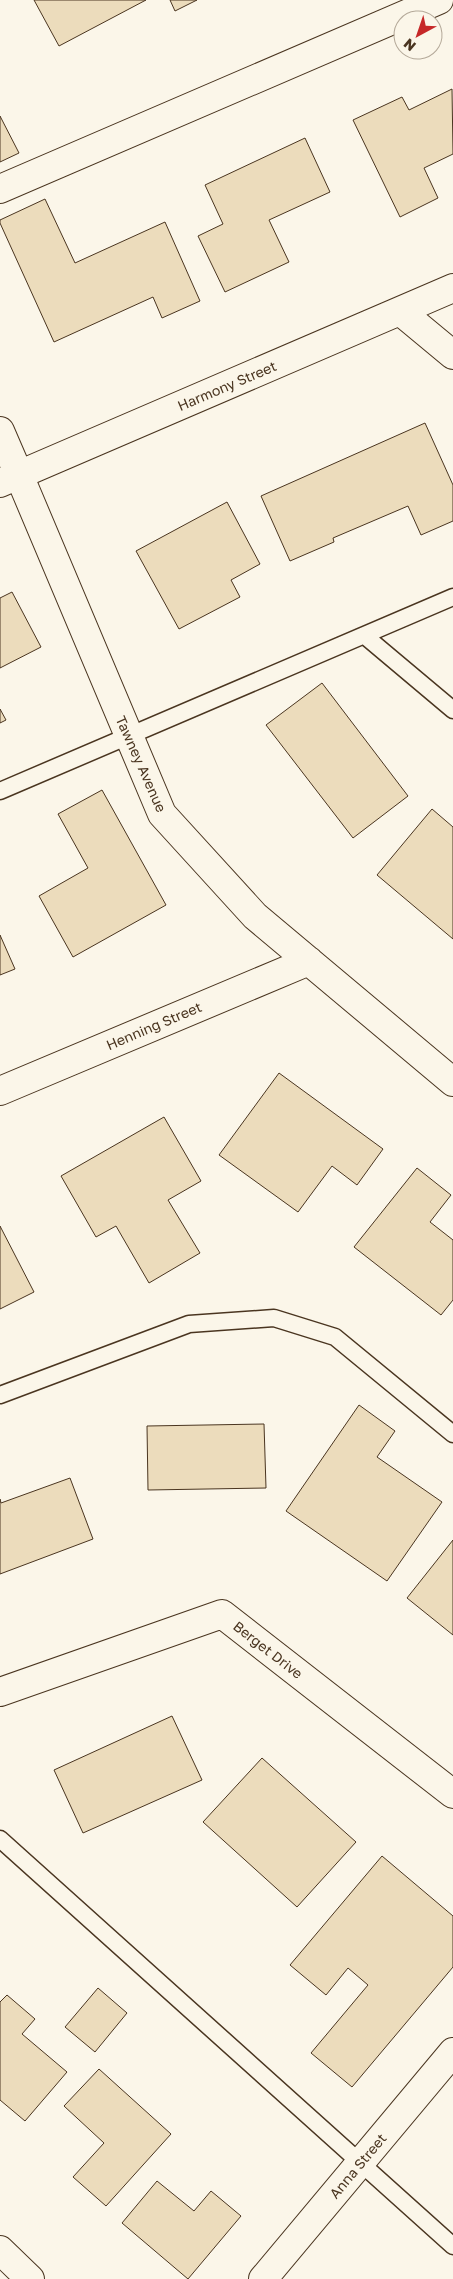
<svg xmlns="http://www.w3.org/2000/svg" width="453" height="2279" font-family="'Golos Text',sans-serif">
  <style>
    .building { fill: #ecdcbc; stroke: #4a3520 }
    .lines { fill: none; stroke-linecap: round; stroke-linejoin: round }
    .service-casing { stroke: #4a3520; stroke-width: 19 }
    .minor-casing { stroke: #4a3520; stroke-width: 30 }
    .tertiary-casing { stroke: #4a3520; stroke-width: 30 }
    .service { stroke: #fbf6e9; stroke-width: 16 }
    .minor { stroke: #fbf6e9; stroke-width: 28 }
    .tertiary { stroke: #fbf6e9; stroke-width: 28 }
    .labels { text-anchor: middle; stroke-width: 4; stroke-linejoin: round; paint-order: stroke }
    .street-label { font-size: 14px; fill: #4a3520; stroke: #fbf6e9 }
  </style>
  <rect width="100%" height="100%" fill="#fbf6e9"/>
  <!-- building -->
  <path class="building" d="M34,0H146L59,46Z
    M170,0H197L175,11Z
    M452,89L453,154L424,168L438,198L400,217L353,120L402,97L409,110Z
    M0,116L19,153L0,162Z
    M305,138L330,192L269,220L289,262L225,292L198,236L223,224L205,185Z
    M45,199L75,263L165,222L200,301L162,318L153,297L54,342L0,223V220Z
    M425,423L453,485V521L421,535L408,506L333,538L334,542L290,561L261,496Z
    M227,502L260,564L231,580L240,597L179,629L136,551Z
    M12,592L41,647L0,668V598Z
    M322,683L408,796L353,838L266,725Z
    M0,709L6,720L0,723Z
    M102,790L166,905L73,957L39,896L88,868L58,814Z
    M432,809L453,827V939L377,875Z
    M0,935L15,969L0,975Z
    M279,1073L383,1149L357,1185L332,1166L298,1212L219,1155Z
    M164,1117L201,1181L168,1200L200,1253L149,1283L116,1226L96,1237L61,1176Z
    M417,1168L451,1195L430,1222L453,1240V1300L441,1315L354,1247Z
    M0,1226L34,1292L0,1309Z
    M359,1405L395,1431L377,1457L442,1502L387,1581L286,1511Z
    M264,1424L266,1488L148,1490L147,1426Z
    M70,1478L93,1539L0,1574V1499L1,1503Z
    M453,1540V1635L407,1598Z
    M172,1716L202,1780L83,1833L54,1770Z
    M262,1758L356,1842L297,1907L203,1822Z
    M382,1856L453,1916V1967L352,2087L311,2053L368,1985L348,1968L326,1995L290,1965Z
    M98,1988L127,2013L95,2052L65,2027Z
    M7,1995L35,2019L22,2034L67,2072L25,2121L0,2100V2002Z
    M99,2069L171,2134L106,2206L73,2177L104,2143L64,2106Z
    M157,2181L194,2211L211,2191L241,2216L188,2279L122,2223Z"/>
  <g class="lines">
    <defs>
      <path id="service" d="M365,636L453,710
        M0,791L453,597
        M0,1395L189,1324L274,1318L335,1337L453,1434
        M0,1839L453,2246"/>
      <path id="minor" d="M0,189L439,0
        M19,475L162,814L255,916L453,1082
        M0,1091L309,961
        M0,1692L222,1614L453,1794
        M0,2250L30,2279
        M263,2279L453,2052"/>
      <path id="tertiary" d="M400,311L453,355
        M0,431L19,475
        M0,483L453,288"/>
    </defs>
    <!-- service casing -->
    <use href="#service" class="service-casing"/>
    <!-- minor casing -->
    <use href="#minor" class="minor-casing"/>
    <!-- tertiary casing -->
    <use href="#tertiary" class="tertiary-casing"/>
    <!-- service -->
    <use href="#service" class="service"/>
    <!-- minor -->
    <use href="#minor" class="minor"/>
    <!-- tertiary -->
    <use href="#tertiary" class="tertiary"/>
  </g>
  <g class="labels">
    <!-- street labels -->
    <g class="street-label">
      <text transform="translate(227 386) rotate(-23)" y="5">Harmony Street</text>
      <text transform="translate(141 764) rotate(66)" y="5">Tawney Avenue</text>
      <text transform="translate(154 1026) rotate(-23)" y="5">Henning Street</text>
      <text transform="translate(268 1650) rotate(38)" y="5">Berget Drive</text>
      <text transform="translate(358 2166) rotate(-50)" y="5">Anna Street</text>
    </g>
  </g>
  <!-- north arrow -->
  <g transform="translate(418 35) rotate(220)"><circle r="24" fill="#fbf6e9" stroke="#b4a999"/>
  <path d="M0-4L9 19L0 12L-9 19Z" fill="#c62828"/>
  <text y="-8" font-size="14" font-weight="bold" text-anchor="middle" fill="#4a3520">N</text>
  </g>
</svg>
